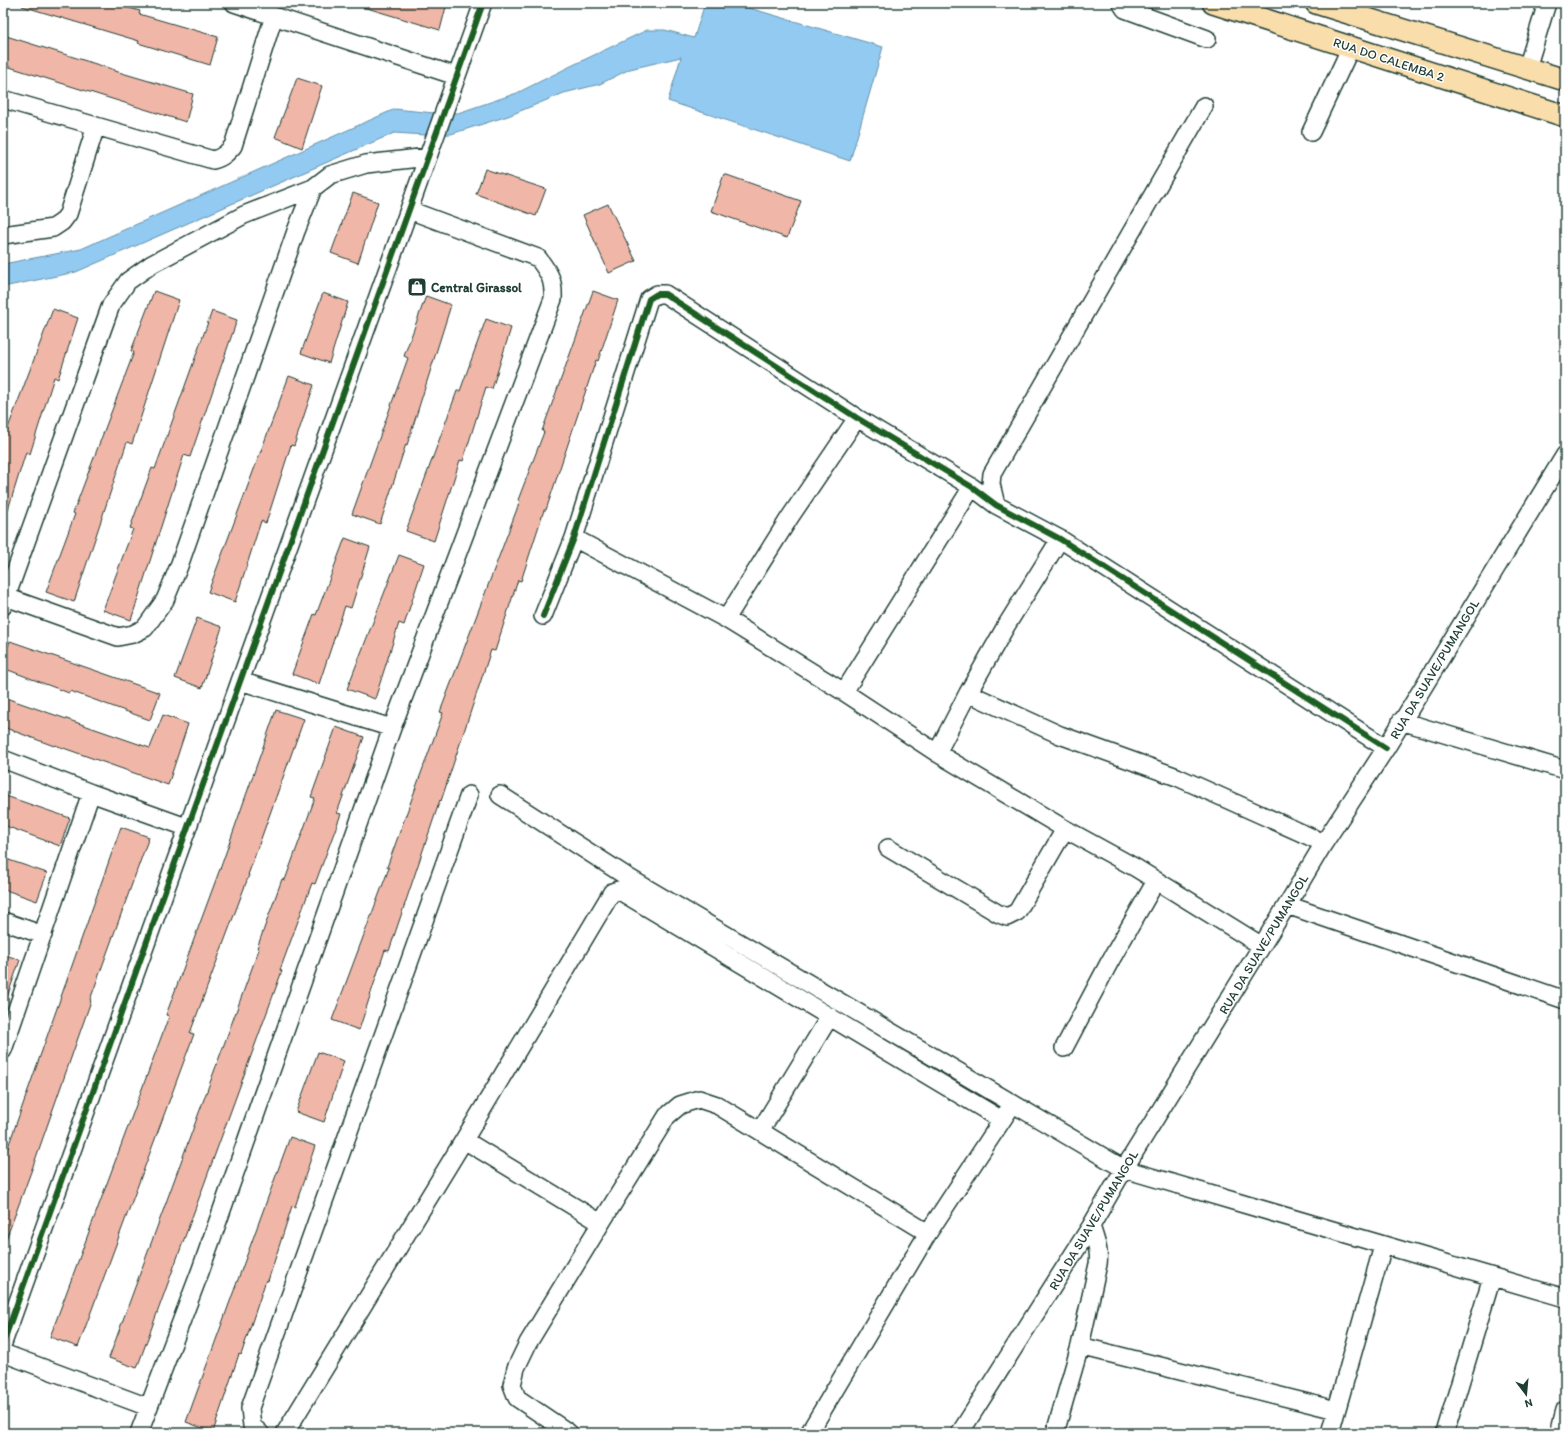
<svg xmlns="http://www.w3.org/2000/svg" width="1568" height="1436" font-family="Itim,sans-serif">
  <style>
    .water { fill: #93caf2; stroke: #6592a6 }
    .building { fill: #f0b7a8; stroke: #1f3d34 }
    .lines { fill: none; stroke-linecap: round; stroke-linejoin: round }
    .minor-casing { stroke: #1f3d34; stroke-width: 20 }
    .major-casing { stroke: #1f3d34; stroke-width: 24 }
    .minor { stroke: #fff; stroke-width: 17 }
    .major { stroke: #f9ddab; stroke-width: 21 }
    .cycleway-casing { stroke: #fff; stroke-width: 8 }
    .cycleway { stroke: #1b5e20; stroke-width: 6 }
    .labels { text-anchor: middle; stroke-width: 3; stroke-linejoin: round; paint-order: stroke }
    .street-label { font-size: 13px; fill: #1f3d34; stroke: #fff }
    .poi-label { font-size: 13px; font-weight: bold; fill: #1f3d34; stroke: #fff; text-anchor: start }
  </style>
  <rect width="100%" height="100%" fill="#fff"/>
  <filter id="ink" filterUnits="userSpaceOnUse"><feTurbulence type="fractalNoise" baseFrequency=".025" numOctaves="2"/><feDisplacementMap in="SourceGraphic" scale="8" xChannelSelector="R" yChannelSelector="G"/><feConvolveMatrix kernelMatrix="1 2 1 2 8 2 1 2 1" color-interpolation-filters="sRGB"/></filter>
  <g filter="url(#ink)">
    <!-- water -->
    <path class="water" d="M705,3H732L883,47L850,161L668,101L681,57L630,69L600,84L564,93L508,116L451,134L425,135L394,133L76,272L3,287V264L81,249L395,109L434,113H458L517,93L573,65L647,30H665L694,38Z"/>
    <!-- building -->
    <path class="building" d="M22,3H111L140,11L139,14L218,37L210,65L138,43L139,41L22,6Z
      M360,3H447L440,30L360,6Z
      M3,35L115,70V71L193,94L186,122L3,65Z
      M297,78L322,86L302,148L275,137Z
      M485,169L546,189L536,216L476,194Z
      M724,174L801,201L787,238L711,211Z
      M353,193L378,202L358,263L331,253Z
      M608,204L636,261L609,273L583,215Z
      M154,291L179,300L132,444L127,442L74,602L46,592L75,514L73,513L134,352L131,351Z
      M593,291L618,300L598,361L596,360L546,510H544L521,581L518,580L495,651L491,650L441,801L440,800L389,951L385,950L359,1030L332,1020L389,868L387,867L443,713L440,712L520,501L518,500L544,432L542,431Z
      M323,293L348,302L329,363L301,353Z
      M426,296L451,305L407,445L406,444L380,524L352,514L408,358L404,356Z
      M53,309L78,318L58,379L54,377L30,454L26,452L6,516L3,515V441Z
      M212,311L237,320L190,457L184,455L131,620L103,610L133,529L130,528L152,468L155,469Z
      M486,319L511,328L492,389L486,387L463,461L460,460L434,541L406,531L457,391H460Z
      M289,376L314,385L294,446L291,445L266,523L261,521L235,602L208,592Z
      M345,538L370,547L351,608L345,606L319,684L292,674L314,614L316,615Z
      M399,555L424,564L404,625L399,623L375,699L347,689Z
      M197,618L222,627L202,688L175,678Z
      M10,641L160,693L150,720L70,691L69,693L3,668V659Z
      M3,697L150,748L163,715L188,724L168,785L55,745L54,746L3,727Z
      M276,710L304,719L248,875H249L190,1033L194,1034L78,1347L50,1337L169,1016L166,1015L224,858Z
      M336,727L364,737L337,813L341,814L315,884L312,883L280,970L282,971L137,1368L109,1358L259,949L257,948L282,879L285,880L315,798L311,797Z
      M3,795L70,818L60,846L3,825Z
      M121,827L149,837L90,1000L91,1001L32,1169L5,1242H3V1161Z
      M3,858L47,873L37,901L3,889Z
      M3,954L20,960L5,1003L3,1002Z
      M318,1052L344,1061L324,1122L296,1112Z
      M290,1137L315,1146L295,1207L292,1206L268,1281L266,1280L241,1355L239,1354L213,1432L186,1422Z"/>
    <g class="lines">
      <defs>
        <path id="minor" d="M234,3L456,76
          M1121,3L1125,9L1207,39
          M1527,68L1547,3
          M3,99L213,160C222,158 227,153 233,146L274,16
          M1311,132L1351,47
          M3,235L53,228L62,222L68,214L96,126
          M996,505L991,484L992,474L1204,106
          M574,538L726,619L844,692L937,753L1065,829L1136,868L1262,946
          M6,597L118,637L133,634L145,628L165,600L179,566L296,231L313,188L330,175L366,164L428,157
          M3,606L111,305L128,281L152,264L244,215L313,188
          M543,616L574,538L649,299L657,294H665L857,418L972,487L996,505L1060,539L1386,748
          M726,619L790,517L857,418
          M240,681L392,728
          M844,692L972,487
          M968,693L1060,735L1177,777L1324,843
          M1401,721L1565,770
          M937,753L968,693L1006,626L1060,539
          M3,759L91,793L186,827
          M500,795L626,876L1124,1169L1565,1298
          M888,848L999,914L1007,917L1017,912L1065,829
          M1287,905L1565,1000
          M3,921L43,935
          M1064,1048L1109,963L1156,881
          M3,1050L91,793
          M760,1131L830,1016
          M464,1140L601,1223
          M3,1343C162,896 321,449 483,3
          M1080,1346L1336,1410
          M3,1353L148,1407
          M139,1433L200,1272L392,728L553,299C554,279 549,273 538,258L409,210
          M260,1433L252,1426L250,1408L469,795
          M285,1433L464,1140L612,892L618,890L1002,1120
          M569,1433L517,1398L512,1385L516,1368L528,1343L601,1223L667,1116L680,1105L699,1099L717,1105L928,1233
          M809,1433L928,1233L1008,1111
          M960,1433L1091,1226L1124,1169L1287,905L1324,843L1386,748L1565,455
          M1055,1433L1080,1346L1098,1264C1100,1250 1095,1239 1091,1226
          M1330,1433L1383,1246
          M1445,1433L1492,1277
          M1559,1433L1565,1410"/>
        <path id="major" d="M1213,3L1565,116
          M1316,3L1565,80"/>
      </defs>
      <!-- minor casing -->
      <use href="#minor" class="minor-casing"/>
      <!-- major casing -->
      <use href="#major" class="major-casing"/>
      <!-- minor -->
      <use href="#minor" class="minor"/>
      <!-- major -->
      <use href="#major" class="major"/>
      <defs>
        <path id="cycleway" d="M543,616L574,538L649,299L657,294H665L857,418L972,487L996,505L1060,539L1386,748
          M3,1343C162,896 321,449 483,3"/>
      </defs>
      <!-- cycleway casing -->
      <use href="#cycleway" class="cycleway-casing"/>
      <!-- cycleway -->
      <use href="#cycleway" class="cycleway"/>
    </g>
  </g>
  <!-- icons -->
  <defs>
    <symbol id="shop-square" viewBox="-11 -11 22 22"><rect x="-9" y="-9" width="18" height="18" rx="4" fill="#1f3d34" stroke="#fff"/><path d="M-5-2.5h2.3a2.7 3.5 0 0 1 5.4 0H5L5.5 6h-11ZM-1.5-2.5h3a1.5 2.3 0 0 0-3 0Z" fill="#fff"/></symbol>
  </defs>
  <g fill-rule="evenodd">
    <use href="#shop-square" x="406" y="276" width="22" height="22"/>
  </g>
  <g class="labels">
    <!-- street labels -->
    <g class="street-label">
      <text transform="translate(1389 59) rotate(18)" y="5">RUA DO CALEMBA 2</text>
      <text transform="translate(1434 669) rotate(-59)" y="5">RUA DA SUAVE/PUMANGOL</text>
      <text transform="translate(1263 944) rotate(-59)" y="5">RUA DA SUAVE/PUMANGOL</text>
      <text transform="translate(1093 1220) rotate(-59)" y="5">RUA DA SUAVE/PUMANGOL</text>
    </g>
    <!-- poi labels -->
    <g class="poi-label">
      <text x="431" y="292">Central Girassol</text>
    </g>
  </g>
  <!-- margin -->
  <rect width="1568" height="1436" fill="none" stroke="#fff" stroke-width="16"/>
  <rect x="8" y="8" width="1552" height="1420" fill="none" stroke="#1f3d34" stroke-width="1.5" filter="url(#ink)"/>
  <!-- north arrow -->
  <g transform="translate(1526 1394) rotate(164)" stroke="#ffffff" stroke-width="3" paint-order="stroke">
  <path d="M0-3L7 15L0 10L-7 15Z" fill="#1f3d34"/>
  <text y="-6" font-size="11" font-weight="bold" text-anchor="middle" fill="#1f3d34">N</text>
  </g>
</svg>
